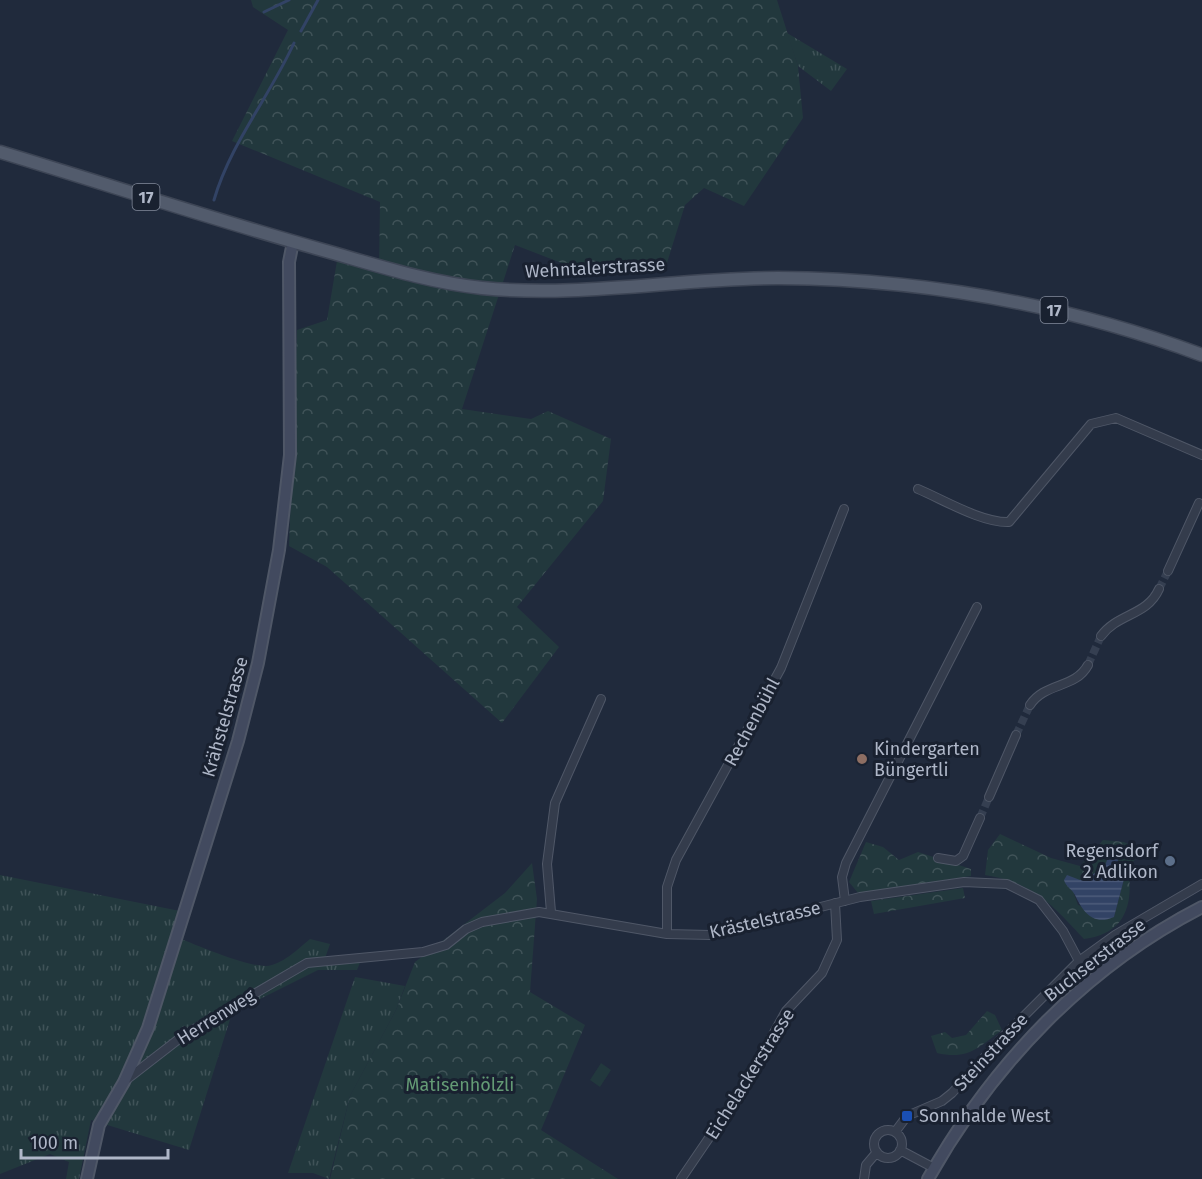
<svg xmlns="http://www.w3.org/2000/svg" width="1202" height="1179" font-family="'Fira Sans',sans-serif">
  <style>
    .grass { fill: url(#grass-tufts) }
    .forest { fill: url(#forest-crowns); fill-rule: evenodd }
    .green { fill: #22383d }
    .water { fill: url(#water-rules) }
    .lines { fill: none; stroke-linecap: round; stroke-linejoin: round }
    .stream { stroke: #324365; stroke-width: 3 }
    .street-tunnel { stroke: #353f51; stroke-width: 8; stroke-dasharray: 8 4; stroke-linecap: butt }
    .street-casing { stroke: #4f5767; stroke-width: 10 }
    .secondary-casing { stroke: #4f5767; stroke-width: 14 }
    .primary-casing { stroke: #3d4555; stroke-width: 15 }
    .street { stroke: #343c4c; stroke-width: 8 }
    .secondary { stroke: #424a5f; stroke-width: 10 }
    .primary { stroke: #525b6c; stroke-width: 12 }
    .education-dot { fill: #8d6e63; stroke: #192130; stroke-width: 2 }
    .service-dot { fill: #5c6f8a; stroke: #192130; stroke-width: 2 }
    .transit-dot { fill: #1a4fb4; stroke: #192130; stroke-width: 2 }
    .labels { text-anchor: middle; stroke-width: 6; stroke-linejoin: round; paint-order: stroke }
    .shield { fill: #192130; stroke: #828a9a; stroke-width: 1.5 }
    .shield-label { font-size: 16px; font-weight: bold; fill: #afb7c8 }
    .street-label { font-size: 18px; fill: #afb7c8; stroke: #192130 }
    .poi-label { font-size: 18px; fill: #afb7c8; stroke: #192130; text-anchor: start }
    .park-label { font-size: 18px; fill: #649b75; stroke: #192130 }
  </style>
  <defs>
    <pattern id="grass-tufts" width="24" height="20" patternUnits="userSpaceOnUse" patternTransform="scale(1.5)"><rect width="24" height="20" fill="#22383d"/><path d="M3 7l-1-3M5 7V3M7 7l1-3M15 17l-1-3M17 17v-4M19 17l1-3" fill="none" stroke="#405358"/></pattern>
    <pattern id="forest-crowns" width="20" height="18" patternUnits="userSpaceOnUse" patternTransform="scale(1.5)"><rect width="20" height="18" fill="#22383d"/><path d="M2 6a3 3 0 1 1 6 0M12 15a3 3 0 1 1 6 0" fill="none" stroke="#405358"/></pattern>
    <pattern id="water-rules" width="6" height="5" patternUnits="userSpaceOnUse" patternTransform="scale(1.5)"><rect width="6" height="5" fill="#324365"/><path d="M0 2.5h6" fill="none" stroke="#4d5c7a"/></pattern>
  </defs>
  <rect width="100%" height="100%" fill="#202a3c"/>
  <!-- grass -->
  <path class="grass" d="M787,33L847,69L831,91L798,66Z
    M0,875L180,911L173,936C195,944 244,966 266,966C282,965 298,949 310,939L330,944L324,961L361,960L357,970H318L232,1013L189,1150L91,1120L79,1179H66L69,1162L50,1154L0,1174Z
    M355,977L405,986L396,1010L350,1096L329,1179L313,1173H288Z"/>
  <!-- forest -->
  <path class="forest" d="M251,0H777L798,66L803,118L744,206L704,188L685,205L666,266L585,272L515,245L462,409L531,419L548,411L611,439L603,501L517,607L559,647L502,723L327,567L289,546L297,330L327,320L337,261L379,269L380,202L232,141L288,30L253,7Z
    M1000,834L1051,858L1080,866L1103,840L1124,842L1142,851L1128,868C1134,905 1125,934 1084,939C1052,905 1034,883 985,875L988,850ZM1122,845L1127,857L1119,858L1114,871L1124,879L1114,917L1078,905L1074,894L1080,880L1104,869L1111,851Z
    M866,842L883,847L899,860L918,852L971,869V876L858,893L849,882Z
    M532,863L537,899L530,992L585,1025L541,1130L618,1179H330L350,1096L396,1010L415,962L505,893Z
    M963,888L965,898L874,914L871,901Z
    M987,1011L995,1015L1002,1030C978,1048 968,1060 937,1053L931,1036L945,1032L952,1038L966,1035Z"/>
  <!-- green -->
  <path class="green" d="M601,1063L611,1070L600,1087L590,1080Z"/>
  <!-- water -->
  <path class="water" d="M1122,845L1131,853L1127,857L1119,858L1114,871L1123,874L1124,879L1114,917C1093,926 1083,912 1075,895C1072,889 1066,887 1064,880L1067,875L1080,880L1104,869L1110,851Z"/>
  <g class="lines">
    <!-- stream -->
    <path class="stream" d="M264,12L289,0
      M301,31L318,0
      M214,200C230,144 270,96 294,43"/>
    <!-- street-tunnel -->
    <path class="street-tunnel" d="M1159,589L1168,571
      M1088,665L1101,636
      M1016,735L1030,705
      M980,818L989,797"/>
    <defs>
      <path id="street" d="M918,489C944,500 982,523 1009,522L1091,424L1116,418L1202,455
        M1168,571L1199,503
        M1101,636C1118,613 1147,616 1159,589
        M1030,705C1045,682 1075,689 1088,665
        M989,797L1016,735
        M938,858L956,861L963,856L980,818
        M845,901L842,877L846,863L977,607
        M551,912L547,864L555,803L601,699
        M667,934V887L676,860L781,668L844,509
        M126,1080L184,1035L307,963L423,952L446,945L466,929L482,922L539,912L667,934L710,935L860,897L964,882L1007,884L1039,900L1063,931L1079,961
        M874 1144a14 14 0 1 1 28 0a14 14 0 1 1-28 0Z
        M895,1132L907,1116L942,1101L952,1093L1001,1039L1079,961L1115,935L1202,884
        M900,1150L934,1168
        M681,1179L745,1085L786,1011L822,973L837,940L835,903
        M864,1179L866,1165L877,1152"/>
      <path id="secondary" d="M87,1179L99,1125L124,1082L148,1028L238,741L258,663L279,550L290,455L289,262L293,242
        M928,1179C992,1065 1085,967 1202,907"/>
      <path id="primary" d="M0,152C106,184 212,219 319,249C373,264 426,282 482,288C580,298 679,278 778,278C922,279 1067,305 1202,355"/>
    </defs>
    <!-- street casing -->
    <use href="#street" class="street-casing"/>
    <!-- secondary casing -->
    <use href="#secondary" class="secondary-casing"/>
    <!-- primary casing -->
    <use href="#primary" class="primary-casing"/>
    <!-- street -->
    <use href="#street" class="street"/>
    <!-- secondary -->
    <use href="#secondary" class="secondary"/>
    <!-- primary -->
    <use href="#primary" class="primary"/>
  </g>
  <!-- markers -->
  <circle class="education-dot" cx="862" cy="759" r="6"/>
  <circle class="service-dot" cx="1170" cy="861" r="6"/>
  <rect class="transit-dot" x="901" y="1110" width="12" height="12" rx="3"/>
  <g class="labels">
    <!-- shield labels -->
    <g class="shield">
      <rect x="132.5" y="184" width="27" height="26" rx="4.5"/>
      <rect x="1040.5" y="297" width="27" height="26" rx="4.5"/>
    </g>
    <g class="shield-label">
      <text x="146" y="203">17</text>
      <text x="1054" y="316">17</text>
    </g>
    <!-- street labels -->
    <g class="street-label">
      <text transform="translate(595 268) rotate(-3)" y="6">Wehntalerstrasse</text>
      <text transform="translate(225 717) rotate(-74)" y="6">Krähstelstrasse</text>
      <text transform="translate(752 722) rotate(-62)" y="6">Rechenbühl</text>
      <text transform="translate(765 920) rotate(-13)" y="6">Krästelstrasse</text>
      <text transform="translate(1095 960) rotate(-38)" y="6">Buchserstrasse</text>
      <text transform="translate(216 1017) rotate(-32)" y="6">Herrenweg</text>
      <text transform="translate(991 1052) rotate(-47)" y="6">Steinstrasse</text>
      <text transform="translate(750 1074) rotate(-58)" y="6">Eichelackerstrasse</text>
    </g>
    <!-- poi labels -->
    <g class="poi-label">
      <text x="874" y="755">Kindergarten<tspan x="874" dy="21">Büngertli</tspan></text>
      <text x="1158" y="857" text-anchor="end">Regensdorf<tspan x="1158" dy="21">2 Adlikon</tspan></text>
      <text x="919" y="1122">Sonnhalde West</text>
    </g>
    <!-- park labels -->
    <g class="park-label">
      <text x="460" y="1091">Matisenhölzli</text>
    </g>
  </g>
  <!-- scale -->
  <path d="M21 1149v9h147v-9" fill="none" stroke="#afb7c8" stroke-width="3"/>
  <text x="30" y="1149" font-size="18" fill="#afb7c8" stroke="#192130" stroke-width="4.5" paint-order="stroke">100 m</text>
</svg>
